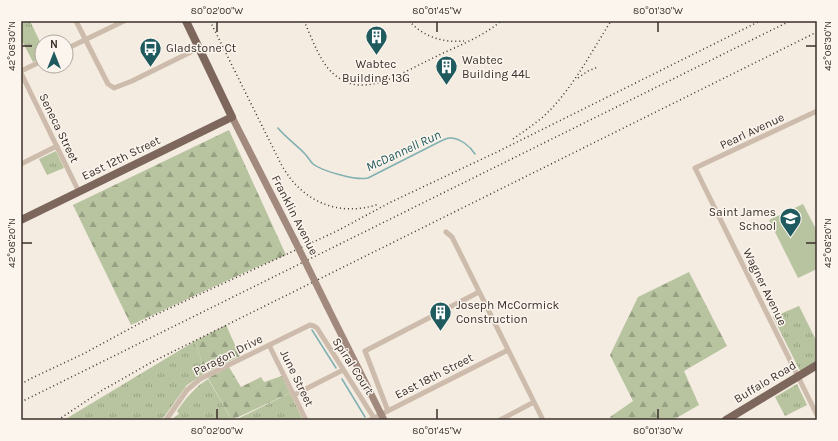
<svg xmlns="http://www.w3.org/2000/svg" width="838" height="441" font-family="Karla,sans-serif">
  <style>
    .grass { fill: url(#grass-tufts) }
    .forest { fill: url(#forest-firs) }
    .pitch { fill: #b8c4a0 }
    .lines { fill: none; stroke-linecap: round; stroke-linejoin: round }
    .stream { stroke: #7fb0b2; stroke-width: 1.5 }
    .street { stroke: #cdbbac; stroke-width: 5 }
    .secondary { stroke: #a18a7d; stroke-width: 7 }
    .primary { stroke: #7d675c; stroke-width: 8 }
    .rail { stroke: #3b302b; stroke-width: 1.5; stroke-dasharray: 1 3; stroke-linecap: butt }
    .secondary-bridge { stroke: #a18a7d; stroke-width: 7 }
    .ticks { fill: none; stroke: #3b302b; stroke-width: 1.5 }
    .labels { text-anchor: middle; stroke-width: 3; stroke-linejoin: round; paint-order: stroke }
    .poi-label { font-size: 12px; fill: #3b302b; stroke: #fbf5ee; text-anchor: start }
    .street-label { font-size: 12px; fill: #3b302b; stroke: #fbf5ee }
    .water-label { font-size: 13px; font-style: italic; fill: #1f5a5e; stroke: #fbf5ee }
    .neatline { fill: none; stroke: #3b302b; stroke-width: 1.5 }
    .ticks-label { font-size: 10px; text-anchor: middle; fill: #3b302b }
  </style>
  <defs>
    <pattern id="grass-tufts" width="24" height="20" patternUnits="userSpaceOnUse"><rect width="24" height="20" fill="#b8c4a0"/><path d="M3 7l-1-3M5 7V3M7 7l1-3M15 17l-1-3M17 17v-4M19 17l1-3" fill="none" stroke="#97a083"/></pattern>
    <pattern id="forest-firs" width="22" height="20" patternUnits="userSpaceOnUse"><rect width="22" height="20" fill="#b8c4a0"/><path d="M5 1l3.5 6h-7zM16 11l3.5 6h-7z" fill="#97a083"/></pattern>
  </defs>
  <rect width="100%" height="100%" fill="#f4ebe1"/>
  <!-- grass -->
  <path class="grass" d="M21,21H30L42,46V58L33,62L21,39Z
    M56,151L64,168L47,175L39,159Z
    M799,306L817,342V363L801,371L799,369L773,317Z
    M195,341L205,373L187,385L164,417L158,420H64Z
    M208,379L232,420H170L179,414L177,411C186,398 195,387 208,379Z
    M797,384L807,405L785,416L775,397Z
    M290,393L303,420H235Z"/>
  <!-- forest -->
  <path class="forest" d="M229,130L286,255L250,270L131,325L73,205Z
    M689,272L727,346L684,371L699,405L673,420H611L610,417L633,401L610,355L638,297Z
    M226,325L240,356L205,373L195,341Z
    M229,367L241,387L261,377L264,382L282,376L290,393L232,420L208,378Z"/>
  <!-- pitch -->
  <path class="pitch" d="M803,204L817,231V269L798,278L769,220Z"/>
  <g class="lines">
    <!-- stream -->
    <path class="stream" d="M278,128C286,138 297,145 305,154C308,157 310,161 313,164C322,171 357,181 368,178L437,143C441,141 446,138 450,138C460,138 470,146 475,154
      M312,330L336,368
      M342,379L365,417"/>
    <!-- street -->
    <path class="street" d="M76,21L108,84L114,88L132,81L199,48
      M66,49L124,21
      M21,71L42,61
      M21,73L79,192
      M817,111L695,168L817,415
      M21,164L57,146
      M446,232L452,237L543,420
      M269,345L306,420
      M294,395L343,370
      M388,411L365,351L479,292
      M166,420L187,390L200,379L310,325L314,326L317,328L374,418
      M370,420L508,350
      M500,420L534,402"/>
    <!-- secondary -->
    <path class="secondary" d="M232,117L295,241
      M327,306L384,420"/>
    <!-- primary -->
    <path class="primary" d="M21,220L232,117L186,21
      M726,420L817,365"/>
    <!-- rail -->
    <path class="rail" d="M210,21L281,164C301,201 338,218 379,204
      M304,21C311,36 317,54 327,67C357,104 397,75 429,60C454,47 480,39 501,21
      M409,21C424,37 443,43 464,41
      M578,78L588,71L598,67
      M513,139C523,132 533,125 543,117C572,90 590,54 611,21
      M21,384L32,378L83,354L157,314L337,231L391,202L497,152L760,21
      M21,402L790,21
      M58,420L101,391L152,362L817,32"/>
    <!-- secondary-bridge -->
    <path class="secondary-bridge" d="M295,241L327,306"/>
  </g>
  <!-- ticks -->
  <path class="ticks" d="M217,22V32M437,22V32M658,22V32M22,46H32M806,46H816M22,243H32M806,243H816M217,409V419M437,409V419M658,409V419"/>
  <!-- icons -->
  <defs>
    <symbol id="building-pin" viewBox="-11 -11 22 30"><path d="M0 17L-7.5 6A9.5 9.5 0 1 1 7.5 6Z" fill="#1f5a5e" stroke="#fbf5ee"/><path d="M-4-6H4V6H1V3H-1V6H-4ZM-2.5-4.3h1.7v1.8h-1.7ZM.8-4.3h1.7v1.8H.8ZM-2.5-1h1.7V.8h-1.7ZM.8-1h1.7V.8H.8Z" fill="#fff"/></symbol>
    <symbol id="bus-pin" viewBox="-11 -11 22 30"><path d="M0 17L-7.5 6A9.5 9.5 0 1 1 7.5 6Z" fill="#1f5a5e" stroke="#fbf5ee"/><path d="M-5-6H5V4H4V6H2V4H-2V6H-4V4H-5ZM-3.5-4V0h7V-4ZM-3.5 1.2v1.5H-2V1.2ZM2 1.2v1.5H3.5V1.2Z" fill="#fff"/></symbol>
    <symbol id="school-pin" viewBox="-11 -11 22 30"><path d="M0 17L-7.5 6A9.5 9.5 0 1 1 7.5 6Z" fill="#1f5a5e" stroke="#fbf5ee"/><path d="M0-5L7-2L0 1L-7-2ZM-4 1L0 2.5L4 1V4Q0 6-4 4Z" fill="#fff"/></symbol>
  </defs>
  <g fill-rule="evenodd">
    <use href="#building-pin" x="364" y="24" width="25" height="34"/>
    <use href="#bus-pin" x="138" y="36" width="25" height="34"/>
    <use href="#building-pin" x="434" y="54" width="25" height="34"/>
    <use href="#school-pin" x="778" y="206" width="25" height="34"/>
    <use href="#building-pin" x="428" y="300" width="25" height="34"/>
  </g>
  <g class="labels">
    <!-- poi labels -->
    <g class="poi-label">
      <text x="166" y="52">Gladstone Ct</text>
      <text x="462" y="64">Wabtec<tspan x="462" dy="14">Building 44L</tspan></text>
      <text x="376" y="68" text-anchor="middle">Wabtec<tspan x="376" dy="14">Building 13G</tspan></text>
      <text x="776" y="216" text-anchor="end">Saint James<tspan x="776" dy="14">School</tspan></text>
      <text x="456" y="309">Joseph McCormick<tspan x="456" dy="14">Construction</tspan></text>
    </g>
    <!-- street labels -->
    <g class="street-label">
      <text transform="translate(59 128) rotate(64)" y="4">Seneca Street</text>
      <text transform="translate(752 131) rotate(-25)" y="4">Pearl Avenue</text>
      <text transform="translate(121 158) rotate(-26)" y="4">East 12th Street</text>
      <text transform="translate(295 215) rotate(63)" y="4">Franklin Avenue</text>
      <text transform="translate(765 287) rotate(64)" y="4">Wagner Avenue</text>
      <text transform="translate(228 355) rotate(-27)" y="4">Paragon Drive</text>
      <text transform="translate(353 366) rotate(57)" y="4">Spiral Court</text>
      <text transform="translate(434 376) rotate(-27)" y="4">East 18th Street</text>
      <text transform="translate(297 378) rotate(64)" y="4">June Street</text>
      <text transform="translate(765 382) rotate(-31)" y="4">Buffalo Road</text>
    </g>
    <!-- water labels -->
    <g class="water-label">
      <text transform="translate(403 150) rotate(-25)" y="5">McDannell Run</text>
    </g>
  </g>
  <!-- border -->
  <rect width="838" height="441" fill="none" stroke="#fbf5ee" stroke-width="44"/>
  <!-- north arrow -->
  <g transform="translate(54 54)"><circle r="19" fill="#fbf5ee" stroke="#aea6a0"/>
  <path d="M0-3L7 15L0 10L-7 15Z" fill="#1f5a5e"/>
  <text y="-6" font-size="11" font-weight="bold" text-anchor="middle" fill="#3b302b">N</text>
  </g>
  <rect x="22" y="22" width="794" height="397" class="neatline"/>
  <g class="ticks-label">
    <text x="217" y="14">80°02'00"W</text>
    <text x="437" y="14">80°01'45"W</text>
    <text x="658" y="14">80°01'30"W</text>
    <text transform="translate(11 46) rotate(-90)" y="4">42°08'30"N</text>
    <text transform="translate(827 46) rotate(-90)" y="4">42°08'30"N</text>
    <text transform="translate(11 243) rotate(-90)" y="4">42°08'20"N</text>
    <text transform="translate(827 243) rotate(-90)" y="4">42°08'20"N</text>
    <text x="217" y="434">80°02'00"W</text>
    <text x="437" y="434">80°01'45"W</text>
    <text x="658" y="434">80°01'30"W</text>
  </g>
</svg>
